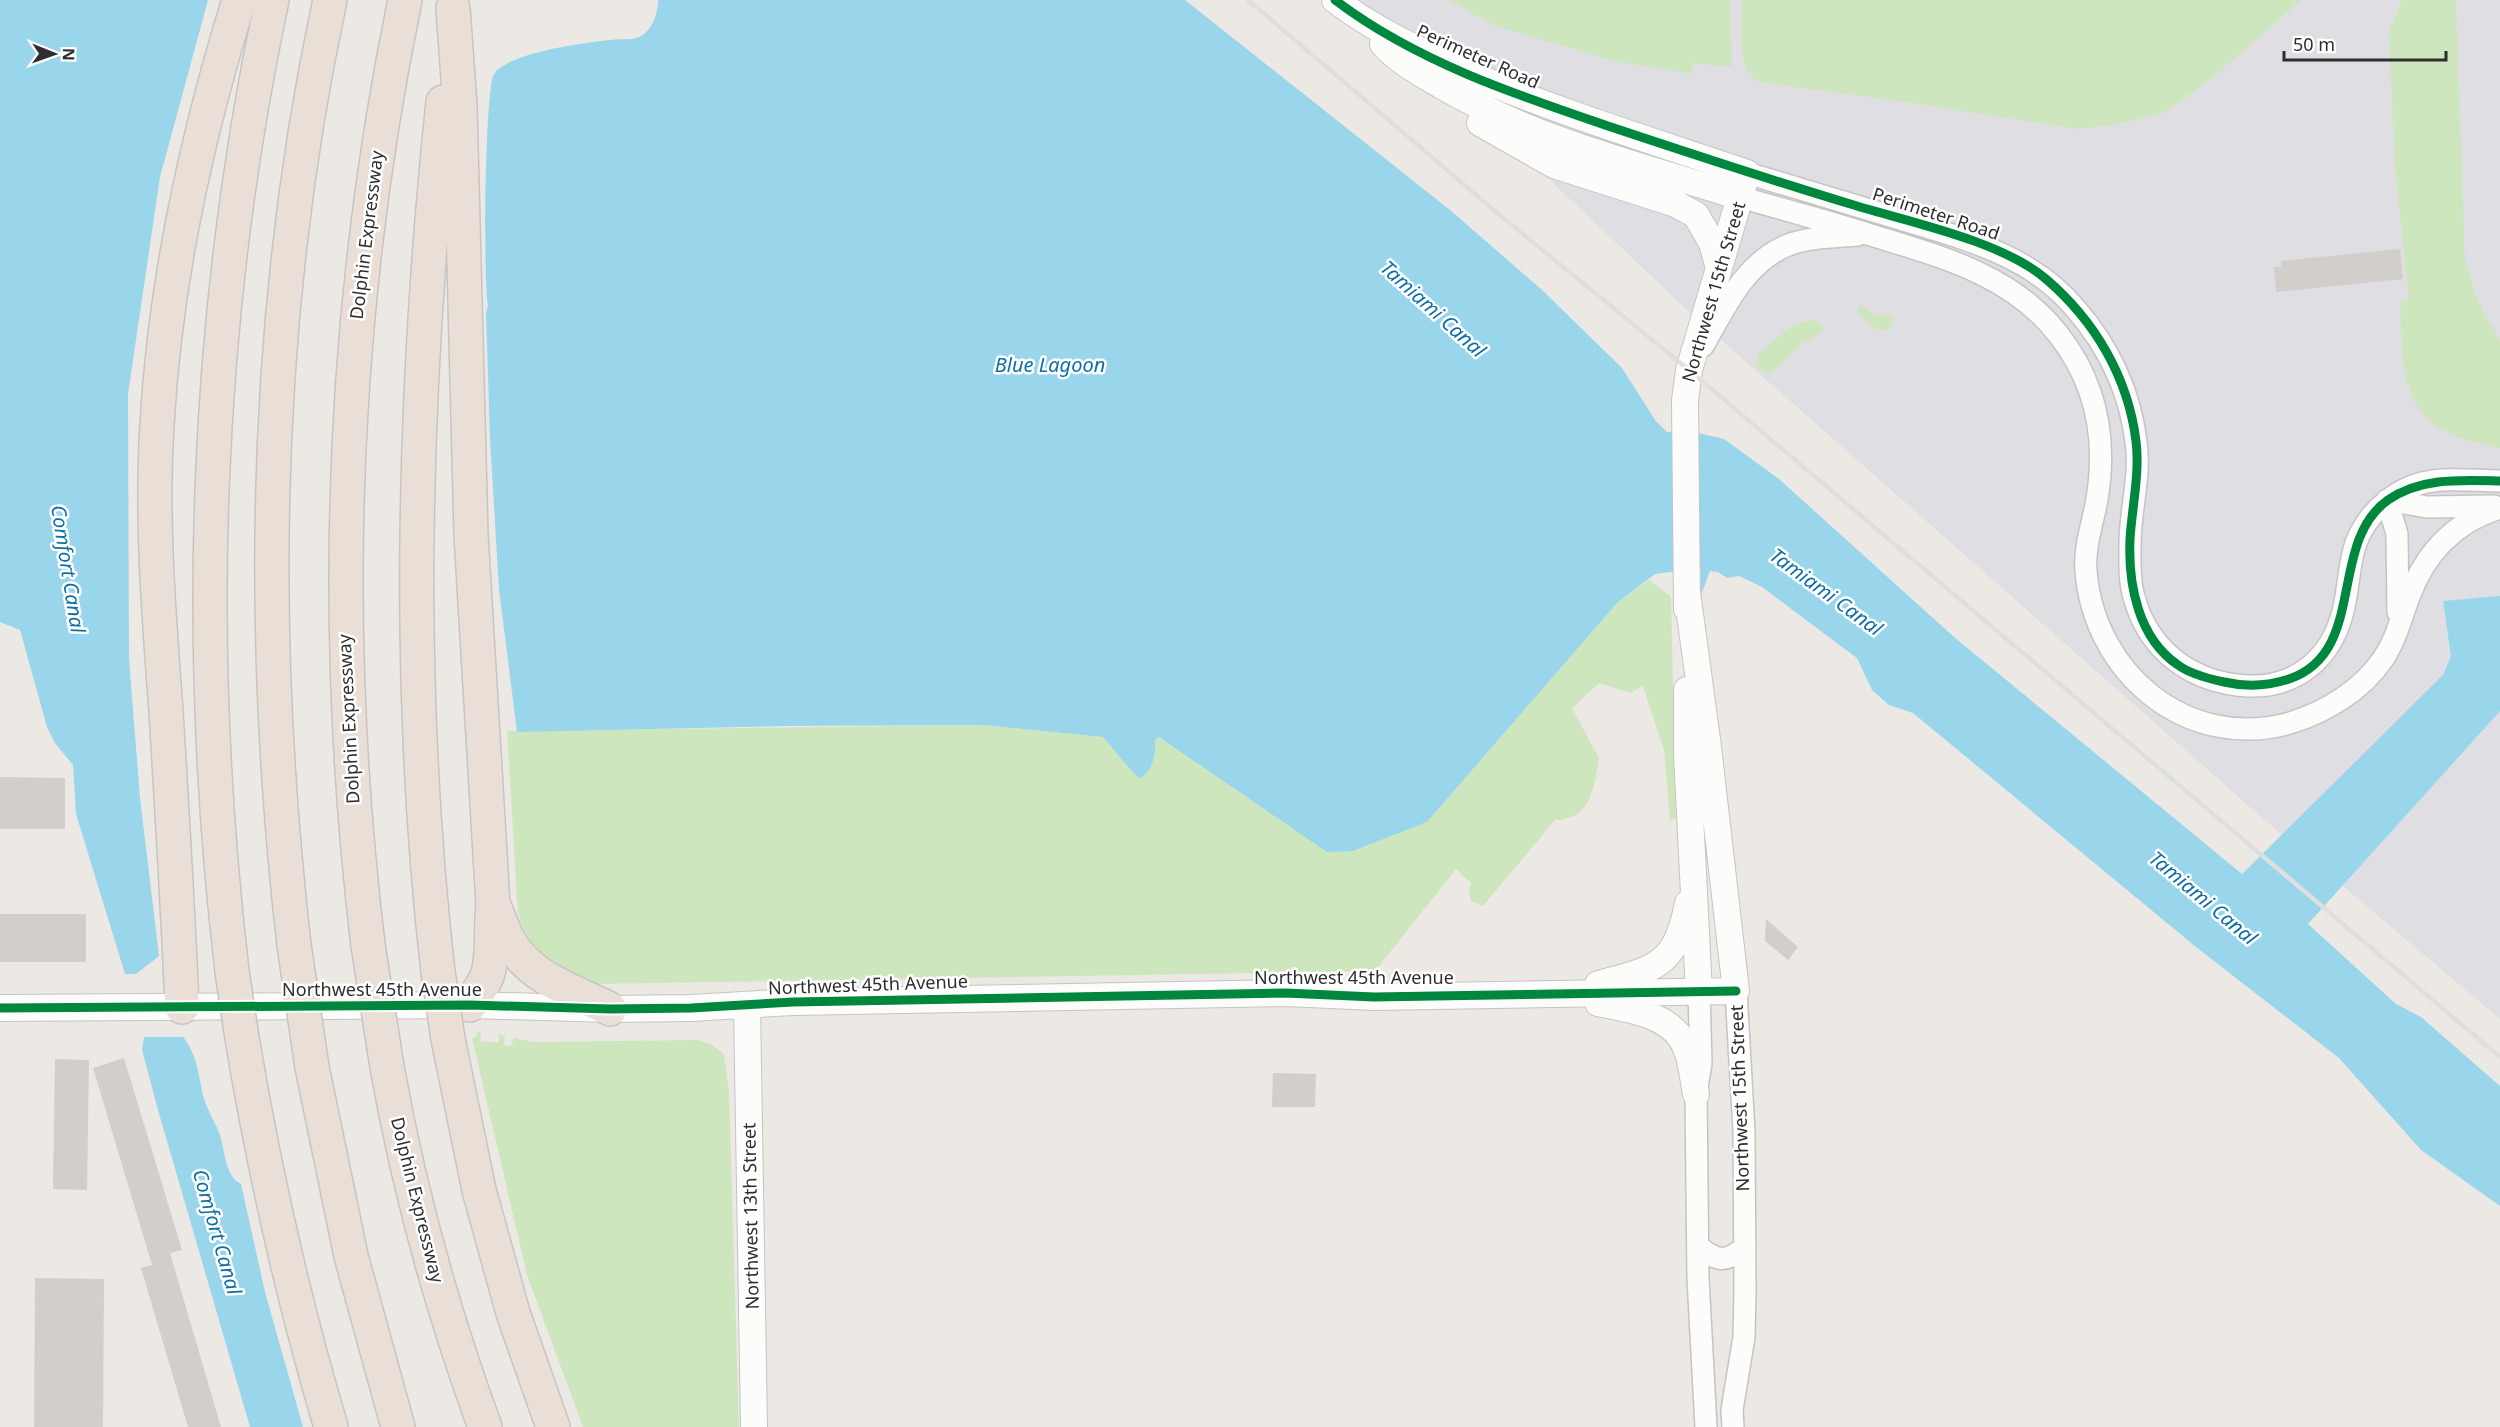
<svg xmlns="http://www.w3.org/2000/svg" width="2500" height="1427" font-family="'Noto Sans',sans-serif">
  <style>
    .airport { fill: #dfdee2 }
    .green { fill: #cee6be }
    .water { fill: #99d6ec }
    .building { fill: #d1cecb }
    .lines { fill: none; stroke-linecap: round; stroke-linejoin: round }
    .minor-casing { stroke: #c5c4c5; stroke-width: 24 }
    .tertiary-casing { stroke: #c5c4c5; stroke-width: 28 }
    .motorway-casing { stroke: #c6c5c4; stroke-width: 36 }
    .minor { stroke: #fcfcfb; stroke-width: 21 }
    .tertiary { stroke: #fcfcfb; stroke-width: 26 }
    .motorway { stroke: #eadfd6; stroke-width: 33 }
    .rail { stroke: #dfdfe1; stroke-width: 4.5 }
    .motorway-bridge-casing { stroke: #c6c5c4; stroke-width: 36; stroke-linecap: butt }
    .motorway-bridge { stroke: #eadfd6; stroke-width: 33 }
    .cycleway-casing { stroke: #fff; stroke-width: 13 }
    .cycleway { stroke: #00873e; stroke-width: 9 }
    .labels { text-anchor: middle; stroke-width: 5; stroke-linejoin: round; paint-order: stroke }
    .street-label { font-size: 18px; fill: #2e2e2e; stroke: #fff }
    .water-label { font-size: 20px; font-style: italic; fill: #0d6fa3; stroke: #fff }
  </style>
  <rect width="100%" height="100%" fill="#ece8e4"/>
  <!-- airport -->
  <path class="airport" d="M1360,0H2500V1019L2267,822L1685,308Z"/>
  <!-- green -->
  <path class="green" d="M1449,0H1730L1732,67L1693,63L1692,74L1614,61L1495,26Z
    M1742,0H2301L2216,75L2164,113L2113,125L2076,129L1905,102L1759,82C1734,68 1743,25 1742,0Z
    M2402,0H2456L2465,260L2476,297L2500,341V449C2482,443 2458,440 2443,430C2396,403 2403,347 2400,301L2409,299L2395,168L2389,32Z
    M1860,305L1878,316L1889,314L1892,316V326L1888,330C1872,332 1869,321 1857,313Z
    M1812,320L1822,324L1823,330C1815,338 1804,341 1796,349C1785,358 1781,369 1768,374L1759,369L1756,361L1760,352L1793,325Z
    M1649,580L1671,597L1676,818L1670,821L1664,750L1643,686L1630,693L1599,683L1572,708L1599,758C1595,779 1593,812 1568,818C1562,819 1562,822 1556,819L1483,906L1471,901L1469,892L1471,883L1456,869L1375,971L593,984C556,965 531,956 518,914L507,731L982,725L1103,737C1116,751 1126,767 1141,778C1152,770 1156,753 1155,740L1159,737L1353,851L1427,822L1617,603Z
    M476,1031L481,1032L480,1041L499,1043V1034L505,1036L504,1045L511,1046L514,1038L533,1042L698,1040L712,1045L724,1054L729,1092L739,1427H583L527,1275L472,1038L477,1036Z"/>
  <!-- water -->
  <path class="water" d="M0,0H208L160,177L128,394L129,659L140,798L159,956L136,974H125L76,814L73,765L55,743L47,727L20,630L0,622Z
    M658,0H1185L1450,210L1542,290L1622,368L1655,420L1667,432H1694L1724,439L1779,479L1954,637L2242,874L2443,675L2451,656L2443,601L2500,596V711L2308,924L2396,1004L2421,1017L2500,1086V1206L2421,1150L2339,1058L2196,947L1913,713L1889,705L1872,690L1857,658L1762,587L1739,576L1727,578L1718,572L1710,571L1701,595V568L1655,574L1617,603L1427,822L1353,851L1327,852L1159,737L1155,740C1156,754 1153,770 1141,778C1134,777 1111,745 1103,737L982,725L784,726L517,732L499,589L490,439L486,313L488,305C483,281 485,87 494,74C510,52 583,43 610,40C620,38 633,41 641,36C653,29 658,13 658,0Z
    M144,1037H183C199,1057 198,1078 205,1102C209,1113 216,1124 220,1135C225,1151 225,1176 241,1184L265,1292L303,1427H250L158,1110L142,1050Z"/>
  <!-- building -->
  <path class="building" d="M2400,249L2403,279L2276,292L2274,267H2281V261Z
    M0,777L65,778V829H0Z
    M0,914H86V962H0Z
    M1766,919L1798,947L1788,960L1765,941Z
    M124,1058L182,1250L170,1253L221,1427H188L141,1268L152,1265L93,1068Z
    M55,1059L89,1060L87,1190L53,1189Z
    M1273,1073L1316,1074L1315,1107H1272Z
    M35,1278L104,1279L103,1427H34Z"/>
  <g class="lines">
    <defs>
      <path id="minor" d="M1747,173C1795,187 1842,202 1890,216C1957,237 2028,252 2075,308C2108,346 2130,391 2136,442C2141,476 2130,510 2130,544C2130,560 2129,581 2134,597C2149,652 2193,683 2248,686C2297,688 2332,657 2343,611C2350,585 2348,554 2362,530C2374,508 2398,489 2422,483C2447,477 2475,481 2500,481
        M1740,197C1785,210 1830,222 1874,236C1942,257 2012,275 2058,334C2096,382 2107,439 2097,499C2093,523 2084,546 2086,571C2094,673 2187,752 2290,723C2326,712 2362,690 2383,659C2396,640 2401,618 2409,597C2425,553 2454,522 2500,508
        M1703,346C1725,308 1744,263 1788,245C1809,237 1835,237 1858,235
        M2387,500L2397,534L2398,612
        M2387,500L2427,507L2494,506
        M1699,992L1701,1063L1696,1094L1698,1278L1706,1427
        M1698,1246C1717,1262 1726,1263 1745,1247
        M1733,1427L1732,1410L1744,1337L1745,1291L1744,1132L1736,991"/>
      <path id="tertiary" d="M1335,0C1370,27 1410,46 1450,65C1546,109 1647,139 1747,173L1689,370L1685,401L1687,609
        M1383,44C1399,62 1422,74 1442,86C1535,140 1639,165 1740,197
        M1480,123L1554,165L1676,204L1696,215L1712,243L1719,268
        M1687,690V755L1699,992
        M1598,984C1656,969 1676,966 1688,903
        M1598,1003C1630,1010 1673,1014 1686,1048C1692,1062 1693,1079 1696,1094
        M747,1006L754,1427
        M0,1008L470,1005L610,1009L691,1008L793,1002L1286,993L1374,997L1736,991L1708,747L1687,592"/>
      <path id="motorway" d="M453,8L460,106L471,535L493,904C490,926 494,957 487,976C483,986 475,996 470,1005
        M495,908C499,918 503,929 508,939C528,978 574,991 610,1009
        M294,945C258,630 263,311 330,0
        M368,945C330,627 340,314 405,0
        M232,971C194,648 204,319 272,0
        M438,972C405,684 413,390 443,102
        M182,1007C178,909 172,810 166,711C159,617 151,520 157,425C165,280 196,139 239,0
        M242,1038C264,1170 293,1299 331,1427
        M448,1039L479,1190L513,1313L553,1427
        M312,1067L351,1256L398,1427
        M387,1067C409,1190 442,1310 485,1427"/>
    </defs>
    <!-- minor casing -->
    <use href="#minor" class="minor-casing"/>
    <!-- tertiary casing -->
    <use href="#tertiary" class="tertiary-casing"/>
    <!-- motorway casing -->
    <use href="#motorway" class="motorway-casing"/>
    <!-- minor -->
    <use href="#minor" class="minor"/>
    <!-- tertiary -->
    <use href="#tertiary" class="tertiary"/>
    <!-- motorway -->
    <use href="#motorway" class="motorway"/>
    <!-- rail -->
    <path class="rail" d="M1248,0L1496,212L1689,370L2500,1057"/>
    <defs>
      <path id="motorway-bridge" d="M294,945L312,1067
        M368,945L387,1067
        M232,971L242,1038
        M438,972L448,1039"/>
    </defs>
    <!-- motorway-bridge casing -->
    <use href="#motorway-bridge" class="motorway-bridge-casing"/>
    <!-- motorway-bridge -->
    <use href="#motorway-bridge" class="motorway-bridge"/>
    <defs>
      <path id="cycleway" d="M1335,0C1415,61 1516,95 1611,127C1689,153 1768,179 1847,203C1904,221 2001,240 2046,279C2095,321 2128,377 2136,441C2140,473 2132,507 2130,539C2128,584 2138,638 2178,665C2190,674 2210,679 2224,682C2246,687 2268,686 2289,679C2368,652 2327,543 2388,500C2421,477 2462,480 2500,481
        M0,1008L470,1005L610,1009L691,1008L793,1002L1286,993L1374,997L1736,991"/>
    </defs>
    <!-- cycleway casing -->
    <use href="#cycleway" class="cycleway-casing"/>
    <!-- cycleway -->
    <use href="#cycleway" class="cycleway"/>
  </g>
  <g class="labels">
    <!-- street labels -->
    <g class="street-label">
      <text transform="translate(1478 57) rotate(24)" y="6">Perimeter Road</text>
      <text transform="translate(1936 214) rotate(18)" y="6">Perimeter Road</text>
      <text transform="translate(367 235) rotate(-83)" y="6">Dolphin Expressway</text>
      <text transform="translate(1714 292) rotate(-74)" y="6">Northwest 15th Street</text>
      <text transform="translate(349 719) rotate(-93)" y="6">Dolphin Expressway</text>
      <text x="1354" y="984">Northwest 45th Avenue</text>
      <text transform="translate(868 985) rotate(-2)" y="6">Northwest 45th Avenue</text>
      <text x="382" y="996">Northwest 45th Avenue</text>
      <text transform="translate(1740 1098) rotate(-92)" y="6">Northwest 15th Street</text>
      <text transform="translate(417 1200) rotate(76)" y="6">Dolphin Expressway</text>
      <text transform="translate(751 1216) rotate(-91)" y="6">Northwest 13th Street</text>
    </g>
    <!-- water labels -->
    <g class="water-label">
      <text transform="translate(1433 309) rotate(42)" y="7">Tamiami Canal</text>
      <text x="1050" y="372">Blue Lagoon</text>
      <text transform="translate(68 569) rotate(81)" y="7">Comfort Canal</text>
      <text transform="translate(1826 592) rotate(36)" y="7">Tamiami Canal</text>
      <text transform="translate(2203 898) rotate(40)" y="7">Tamiami Canal</text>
      <text transform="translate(217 1232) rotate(74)" y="7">Comfort Canal</text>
    </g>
  </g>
  <!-- north arrow -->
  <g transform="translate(54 54) rotate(91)" stroke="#ffffff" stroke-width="4.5" paint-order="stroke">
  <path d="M0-4.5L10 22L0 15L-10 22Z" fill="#2e2e2e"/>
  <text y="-9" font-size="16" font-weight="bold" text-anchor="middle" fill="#2e2e2e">N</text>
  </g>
  <!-- scale -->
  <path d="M2284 51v9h162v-9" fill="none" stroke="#2e2e2e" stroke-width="3"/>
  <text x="2293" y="51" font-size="18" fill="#2e2e2e" stroke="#ffffff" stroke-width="4.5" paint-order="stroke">50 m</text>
</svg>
